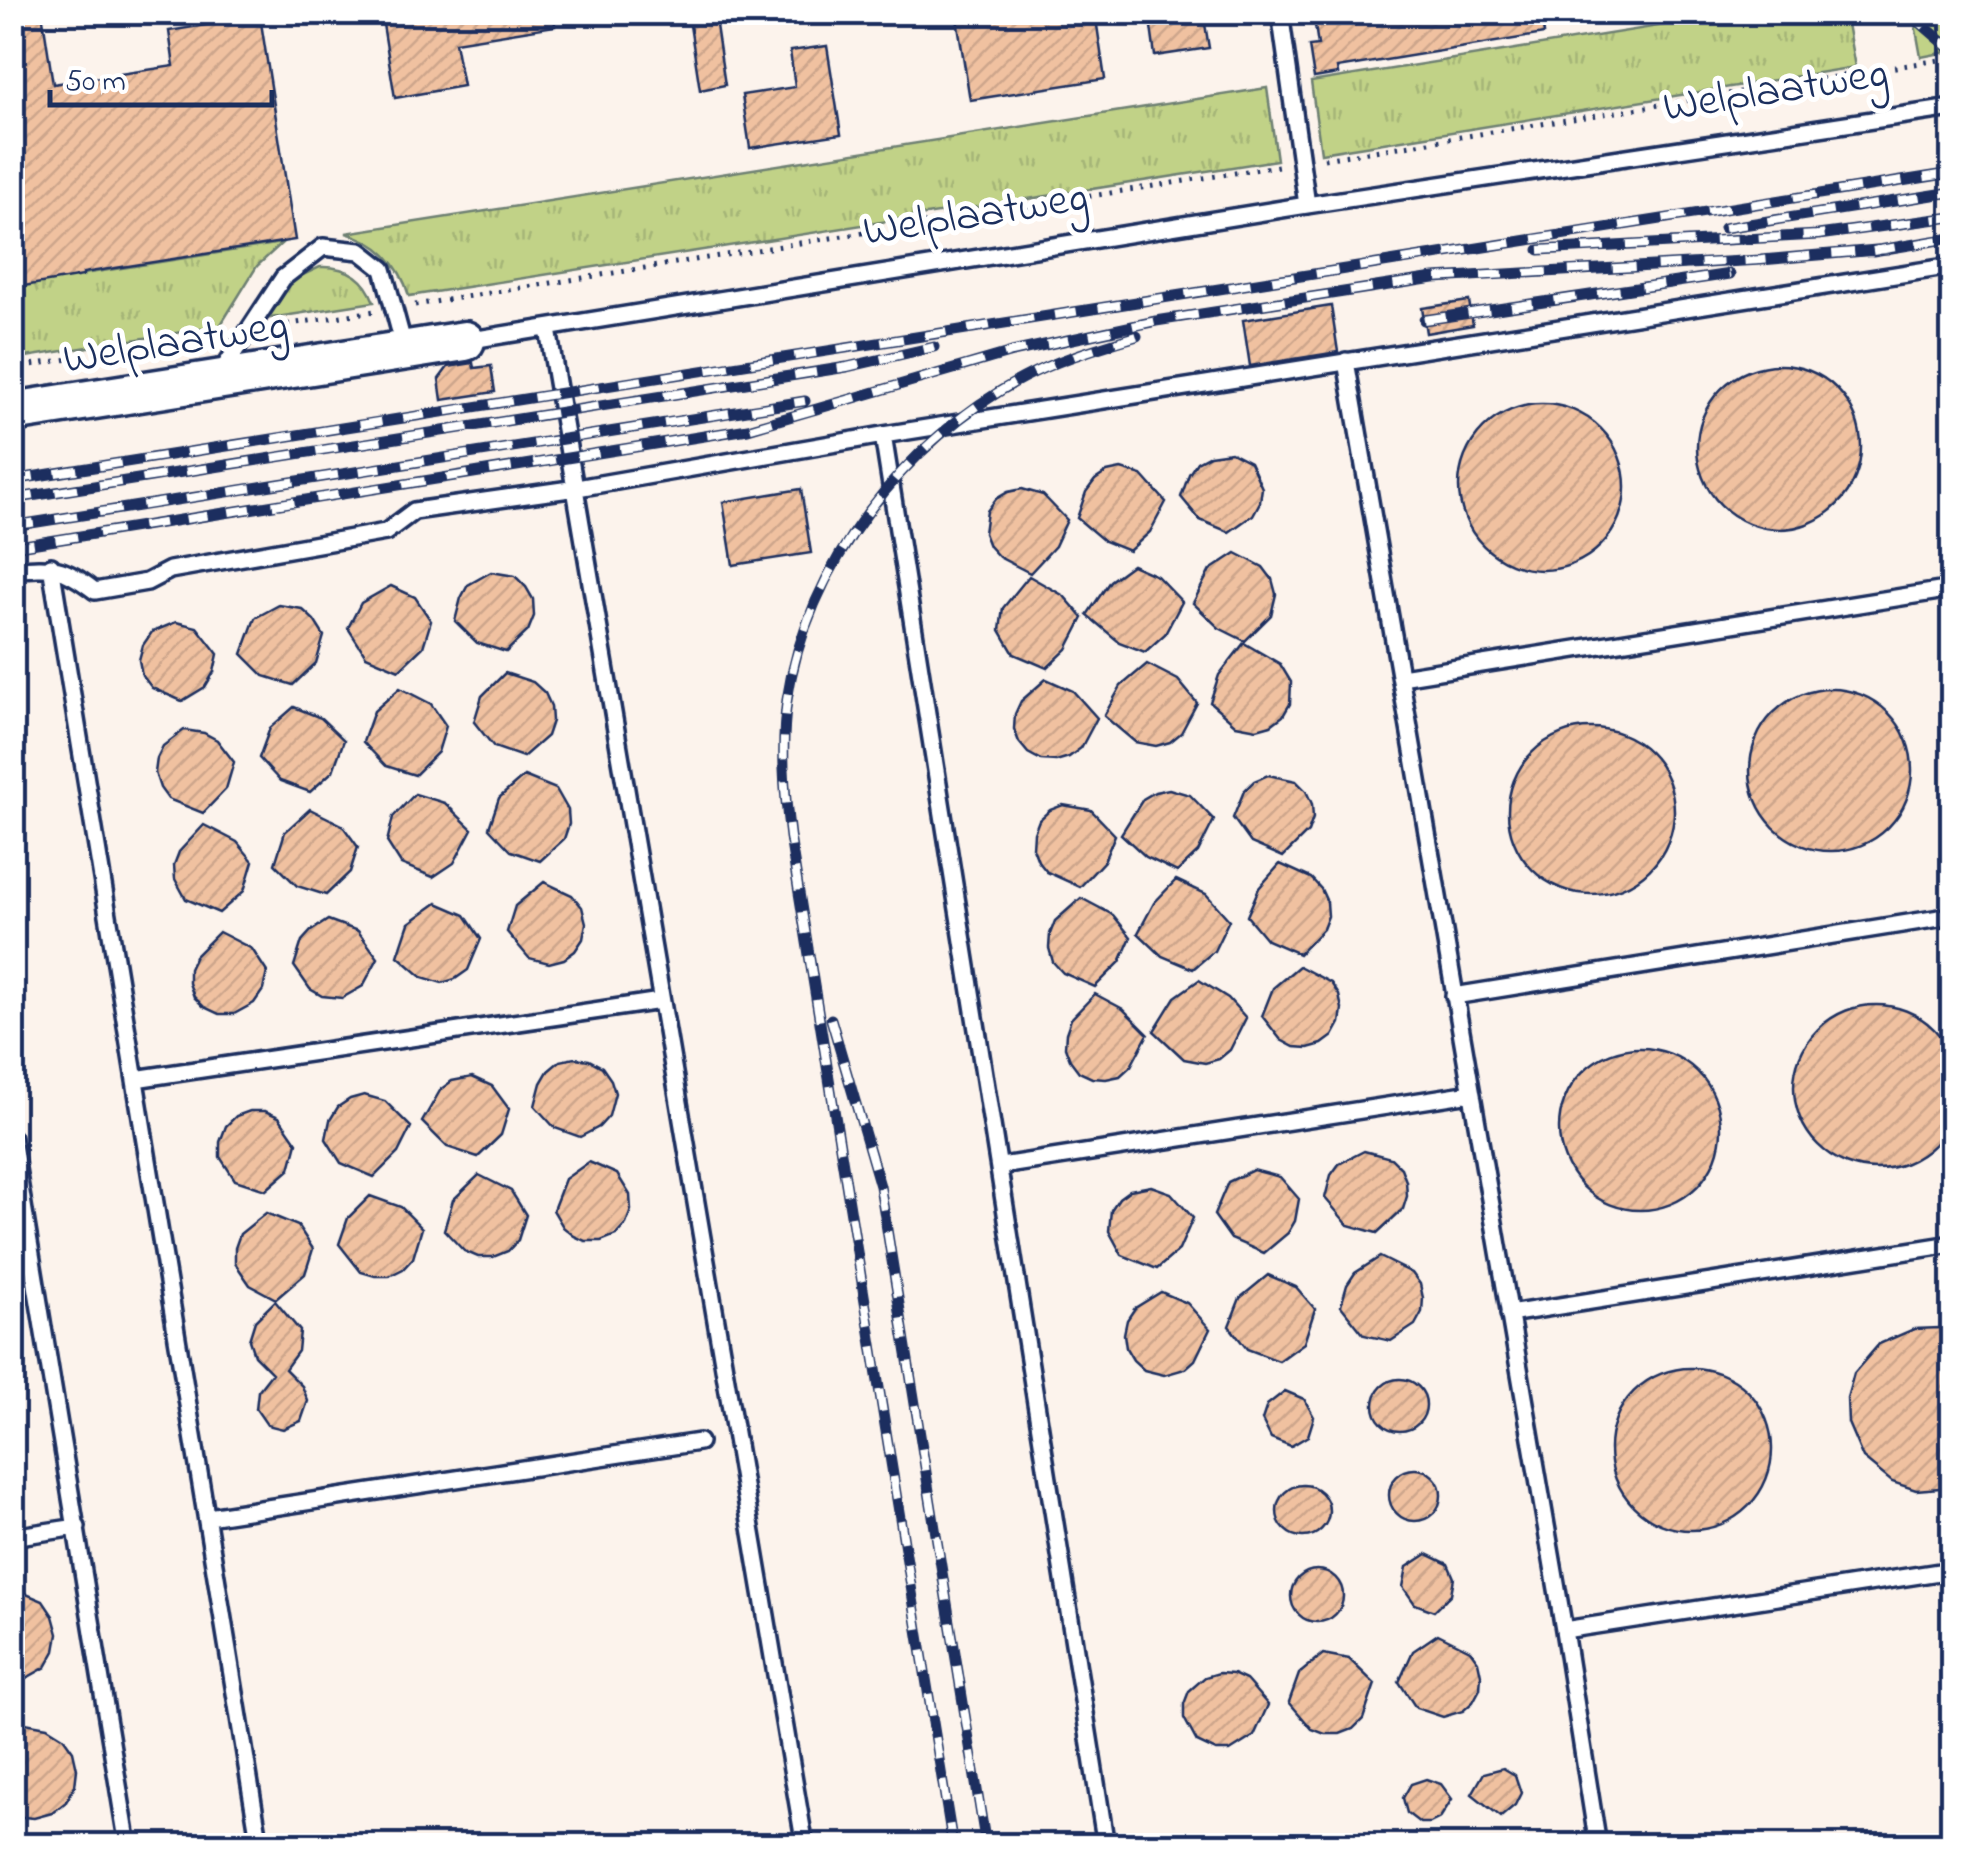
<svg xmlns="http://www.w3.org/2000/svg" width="1965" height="1858" font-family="'Indie Flower',sans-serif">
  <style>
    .grass { fill: url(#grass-tufts); stroke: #6e8072; stroke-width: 2.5 }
    .building { fill: url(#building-hatch); stroke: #1b2f5e; stroke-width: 2.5 }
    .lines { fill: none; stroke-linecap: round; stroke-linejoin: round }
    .service-casing { stroke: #1b2f5e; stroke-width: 22 }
    .tertiary-casing { stroke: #1b2f5e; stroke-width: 45 }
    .path { stroke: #1b2f5e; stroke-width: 5; stroke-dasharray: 2.5 8; stroke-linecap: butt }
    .service { stroke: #fff; stroke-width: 15 }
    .tertiary { stroke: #fff; stroke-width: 38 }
    .rail-casing { stroke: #1b2f5e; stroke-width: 11 }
    .rail { stroke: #fff; stroke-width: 8; stroke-dasharray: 22; stroke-linecap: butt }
    .labels { text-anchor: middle; stroke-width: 10; stroke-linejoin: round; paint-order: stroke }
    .street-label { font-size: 45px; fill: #1b2f5e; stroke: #fff }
  </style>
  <defs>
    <pattern id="grass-tufts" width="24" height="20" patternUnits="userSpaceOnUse" patternTransform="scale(2.5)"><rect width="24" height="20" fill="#c1d287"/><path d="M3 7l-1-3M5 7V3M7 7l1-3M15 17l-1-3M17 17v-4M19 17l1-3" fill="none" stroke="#a5b577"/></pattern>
    <pattern id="building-hatch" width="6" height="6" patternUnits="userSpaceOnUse" patternTransform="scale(2.5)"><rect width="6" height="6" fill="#f0c1a0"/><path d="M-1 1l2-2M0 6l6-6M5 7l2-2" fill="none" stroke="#cda68c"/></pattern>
  </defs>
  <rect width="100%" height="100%" fill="#fcf3ec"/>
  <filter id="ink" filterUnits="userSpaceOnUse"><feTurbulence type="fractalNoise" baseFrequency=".01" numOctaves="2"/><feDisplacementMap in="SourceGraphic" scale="20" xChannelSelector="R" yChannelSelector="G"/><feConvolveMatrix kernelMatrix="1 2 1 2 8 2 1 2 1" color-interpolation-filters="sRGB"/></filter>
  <g filter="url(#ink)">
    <!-- grass -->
    <path class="grass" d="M1739,13H1845L1855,67L1321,153L1311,82Z
      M1913,13H1952V51L1921,57Z
      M1267,88L1277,160L409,296C400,264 378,241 346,233Z
      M282,243L257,266L220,326L13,359V285Z
      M320,267C346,266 365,277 374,302L264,319L294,279Z"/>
    <!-- building -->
    <path class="building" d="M12,12H42L53,84L174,66L169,31L260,16L295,240L83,273V276L12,288Z
      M381,12H554L555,26L455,42L463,86L395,98Z
      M688,12H714L725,85L700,90Z
      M956,12H1095L1105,79L970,100Z
      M1149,12H1203L1209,48L1155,56Z
      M1313,12H1541L1544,34L1337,68L1338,74L1314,78L1309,46L1318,45Z
      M827,46L841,134L750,148L742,95L795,87L790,51Z
      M1469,301L1473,325L1426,333L1422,308Z
      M1331,306L1338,352L1250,366L1243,320Z
      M473,363L474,368L491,366L495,392L442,400L439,379L448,367Z
      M1697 447a82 82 0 1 1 164 0a82 82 0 1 1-164 0Z
      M1459 487a83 83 0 1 1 166 0a83 83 0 1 1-166 0Z
      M1231,452L1250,462L1262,488L1260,502L1253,515L1229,532L1200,520L1181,497L1189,474L1197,462L1210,455Z
      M1121,469L1142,475L1166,502L1150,532L1129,551L1104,541L1077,518L1086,492L1095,480L1107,472Z
      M801,489L811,553L733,565L723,502Z
      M1022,489L1043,495L1067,520L1055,546L1030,573L999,557L989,546L984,533L987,511L996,499L1008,492Z
      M1236,553L1263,567L1272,579L1276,594L1271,615L1245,641L1219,628L1193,603L1210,570Z
      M1132,565L1157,576L1182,602L1165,634L1145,652L1119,642L1087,615L1110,581Z
      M491,572L515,576L526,587L533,599L534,616L528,631L506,652L477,643L455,621L461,598L468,585Z
      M1029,576L1064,596L1083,618L1067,649L1047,668L1014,654L1000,630L1003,608Z
      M391,586L415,597L431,621L423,647L399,670L366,656L348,628L361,603Z
      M279,605L302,609L314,620L324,636L316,663L293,685L264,676L242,654L255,618Z
      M176,622L197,627L218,654L214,672L205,687L182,701L152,688L142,675L139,660L143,645L152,632Z
      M1244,643L1280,664L1291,682L1290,704L1283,716L1271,725L1257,729L1236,725L1210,702L1219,675Z
      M1147,664L1178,680L1197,703L1181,733L1170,742L1156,746L1135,742L1104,716L1121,686Z
      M505,673L533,682L545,693L551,706L552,721L547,736L523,757L494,747L474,722L482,696Z
      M1046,679L1073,691L1097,718L1081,748L1069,757L1056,761L1041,760L1028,753L1019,742L1014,729L1015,714L1021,701Z
      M400,688L431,704L446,726L438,752L415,775L386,766L363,742L374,711Z
      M1750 770a81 81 0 1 1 162 0a81 81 0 1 1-162 0Z
      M294,707L321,718L344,740L333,771L310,792L280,781L259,758L270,728Z
      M1508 811a83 83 0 1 1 166 0a83 83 0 1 1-166 0Z
      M184,730L204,733L217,740L234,762L226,789L203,813L168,799L160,788L155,773L157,758L163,746Z
      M1268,775L1296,781L1306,791L1312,804L1313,818L1308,832L1283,857L1251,843L1233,818L1244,791L1254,781Z
      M524,776L556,789L568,810L569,824L564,839L540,861L511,851L489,828L499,798Z
      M1169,789L1190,795L1214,820L1198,852L1177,872L1146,857L1121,834L1143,799L1155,792Z
      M415,794L445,803L472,829L454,863L433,877L401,864L387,842L393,817Z
      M1063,805L1091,810L1115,835L1104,861L1080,887L1047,872L1038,861L1033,848L1034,833L1039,820L1050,810Z
      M310,809L342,825L358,847L350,872L326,895L297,886L275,864L285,832Z
      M204,825L237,842L253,861L244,891L219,913L186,899L175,879L174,865L179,852Z
      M1280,864L1311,878L1321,889L1327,902L1328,916L1323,929L1299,954L1267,940L1247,916L1259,888Z
      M1176,880L1206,894L1229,920L1214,951L1193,969L1162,956L1138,933L1154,903Z
      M544,882L572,895L582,907L586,923L583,939L575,951L564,959L549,963L529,958L507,932L515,906Z
      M1081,898L1113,915L1131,937L1120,962L1095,987L1063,973L1053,962L1049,948L1050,934L1055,921Z
      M437,903L465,915L481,939L468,970L455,979L442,983L422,977L398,956L409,923Z
      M328,920L358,931L378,958L363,986L342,998L322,996L310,989L294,966L302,941L311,931Z
      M219,932L252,949L267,972L263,990L254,1003L234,1014H219L204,1007L194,997L189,983V969L195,956Z
      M1299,966L1331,983L1339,995L1342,1009L1340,1023L1333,1036L1322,1044L1308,1048L1294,1047L1281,1040L1262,1016L1273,988Z
      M1199,980L1228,998L1246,1018L1230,1050L1219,1059L1205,1063L1184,1059L1154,1031L1175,997Z
      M1095,994L1123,1009L1148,1034L1131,1066L1120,1076L1106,1079L1092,1078L1079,1072L1070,1060L1065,1047L1066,1033L1071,1019Z
      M1794 1087a82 82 0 1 1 164 0a82 82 0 1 1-164 0Z
      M1559 1129a81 81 0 1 1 162 0a81 81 0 1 1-162 0Z
      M575,1058L589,1060L602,1067L611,1080L615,1093L609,1116L599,1127L580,1137L555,1128L535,1106L541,1083L548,1071L560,1061Z
      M472,1077L492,1086L509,1109L501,1135L478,1157L447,1147L422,1122L441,1089L452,1081Z
      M364,1095L385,1101L411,1127L398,1153L374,1177L341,1163L326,1139L330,1120L338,1107L350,1099Z
      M250,1111H265L279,1117L297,1143L290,1169L266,1190L235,1180L220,1157V1142L226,1126L236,1116Z
      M1364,1151L1391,1158L1401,1168L1406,1181L1407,1196L1403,1209L1377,1233L1348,1225L1325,1198L1331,1175L1339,1164Z
      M589,1162L617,1174L630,1195L631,1210L626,1224L616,1235L601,1241H585L574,1236L563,1227L553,1210L565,1179Z
      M1253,1170L1280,1177L1299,1199L1295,1221L1288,1233L1264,1253L1231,1239L1214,1215L1228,1182Z
      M479,1175L511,1191L526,1215L518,1240L508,1251L493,1257H478L464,1251L444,1230L453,1200Z
      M1151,1186L1171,1193L1193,1218L1179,1250L1157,1269L1122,1255L1109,1231L1111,1210L1119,1198L1130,1190Z
      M370,1196L401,1207L422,1228L413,1258L403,1269L389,1276H375L361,1272L339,1244L348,1218Z
      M266,1213L298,1226L313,1249L305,1274L276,1299L250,1285L235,1263V1248L240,1234Z
      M1380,1257L1412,1273L1420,1284L1423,1298L1422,1312L1415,1325L1391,1341L1364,1335L1341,1306L1347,1285L1355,1273Z
      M1268,1275L1296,1287L1315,1309L1304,1343L1279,1361L1247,1349L1229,1326L1240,1298Z
      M1161,1292L1187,1303L1210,1329L1195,1360L1185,1369L1164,1375L1144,1370L1133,1360L1126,1348L1124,1334L1127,1320L1135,1308Z
      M275,1301L300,1331L298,1351L285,1369L302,1386L308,1401L301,1421L283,1429L267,1425L256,1409L258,1391L272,1373L254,1355L249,1340L255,1321Z
      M1940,1328L1952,1331V1487L1916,1490L1892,1482L1863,1458L1848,1423L1847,1398L1854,1373L1879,1344L1914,1329Z
      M1610 1449a81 81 0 1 1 162 0a81 81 0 1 1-162 0Z
      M1374 1405a26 26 0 1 1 52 0a26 26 0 1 1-52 0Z
      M1285,1391L1304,1399L1314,1417L1308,1436L1291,1446L1271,1438L1262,1420L1267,1405Z
      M1389 1495a26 26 0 1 1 52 0a26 26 0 1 1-52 0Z
      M1277 1511a26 26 0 1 1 52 0a26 26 0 1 1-52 0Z
      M1427,1554L1448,1564L1454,1578L1451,1594L1434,1611L1415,1604L1403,1587L1407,1567Z
      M1291 1596a26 26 0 1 1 52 0a26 26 0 1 1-52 0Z
      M12,1588L43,1601L53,1616L58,1634L55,1651L46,1667L12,1686Z
      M1438,1634L1470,1650L1478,1661L1481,1675L1480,1689L1473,1702L1463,1711L1443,1717L1416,1708L1399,1682L1413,1651Z
      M1323,1654L1349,1659L1375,1684L1363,1719L1353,1729L1340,1734H1325L1312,1729L1289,1702L1299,1674Z
      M1219,1673L1233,1674L1246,1680L1268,1705L1254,1736L1230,1751H1216L1197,1742L1184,1718V1704L1189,1691L1205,1677Z
      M25,1723L47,1727L63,1737L73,1751L77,1769L75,1786L66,1802L52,1813L34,1818L12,1816V1727Z
      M1503,1768L1515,1775L1521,1793L1515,1805L1501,1817L1472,1794L1484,1773Z
      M1426,1779L1441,1784L1452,1799L1440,1818L1430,1823H1420L1407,1813L1403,1798L1411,1784Z"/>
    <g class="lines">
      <defs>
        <path id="service" d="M1280,12L1307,205
          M548,329L805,1846
          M465,341L1307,205L1952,108
          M1346,361L1564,1630L1598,1846
          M220,374L283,278L323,247L360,251L383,269L405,350
          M883,435L1106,1846
          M51,566L260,1846
          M12,570C54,566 62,566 95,591L147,582L170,570L386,532L414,511L577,488L883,435L1952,266
          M1401,677L1952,589
          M1454,996L1952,916
          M135,1079L654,1002
          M12,1138L128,1846
          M1001,1166L1471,1093
          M1509,1314L1952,1244
          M208,1517L699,1442
          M12,1537L77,1527
          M1564,1630L1952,1570
          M1945,1846L1952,1844"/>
        <path id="tertiary" d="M12,412L465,341"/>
      </defs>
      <!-- service casing -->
      <use href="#service" class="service-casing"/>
      <!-- tertiary casing -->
      <use href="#tertiary" class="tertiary-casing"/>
      <!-- path -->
      <path class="path" d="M1324,159L1952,58
        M415,305L1278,166
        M277,326L375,311
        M12,368L221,335"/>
      <!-- service -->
      <use href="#service" class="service"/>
      <!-- tertiary -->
      <use href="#tertiary" class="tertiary"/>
      <defs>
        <path id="rail" d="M1908,12L1952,50
          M1724,228L1952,192
          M1539,250L1818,235L1952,217
          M1873,251L1952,238
          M1424,320L1730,274
          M12,480L1952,173
          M12,499L847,367L934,347
          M12,526L805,401
          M12,547L748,429L1012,352L1156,321L1434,278L1761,260L1888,249
          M831,1019L880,1186L986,1846
          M953,1846L790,837C784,790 781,746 787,700C807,566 904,441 1023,378C1059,359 1098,348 1137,336"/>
      </defs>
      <!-- rail casing -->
      <use href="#rail" class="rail-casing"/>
      <!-- rail -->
      <use href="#rail" class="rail"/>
    </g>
  </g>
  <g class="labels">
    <!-- street labels -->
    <g class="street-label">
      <text transform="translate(1775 87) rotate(-9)" y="16">Welplaatweg</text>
      <text transform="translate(975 211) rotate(-9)" y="16">Welplaatweg</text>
      <text transform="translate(175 339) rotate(-9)" y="16">Welplaatweg</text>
    </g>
  </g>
  <!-- margin -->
  <rect width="1965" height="1858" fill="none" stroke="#fff" stroke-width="50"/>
  <rect x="25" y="25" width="1915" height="1808" fill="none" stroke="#1b2f5e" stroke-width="4" filter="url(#ink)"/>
  <!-- scale -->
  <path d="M50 90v15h222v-15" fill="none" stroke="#1b2f5e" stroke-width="5"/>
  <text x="65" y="90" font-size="30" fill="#1b2f5e" stroke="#ffffff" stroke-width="8" paint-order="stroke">50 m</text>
</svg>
